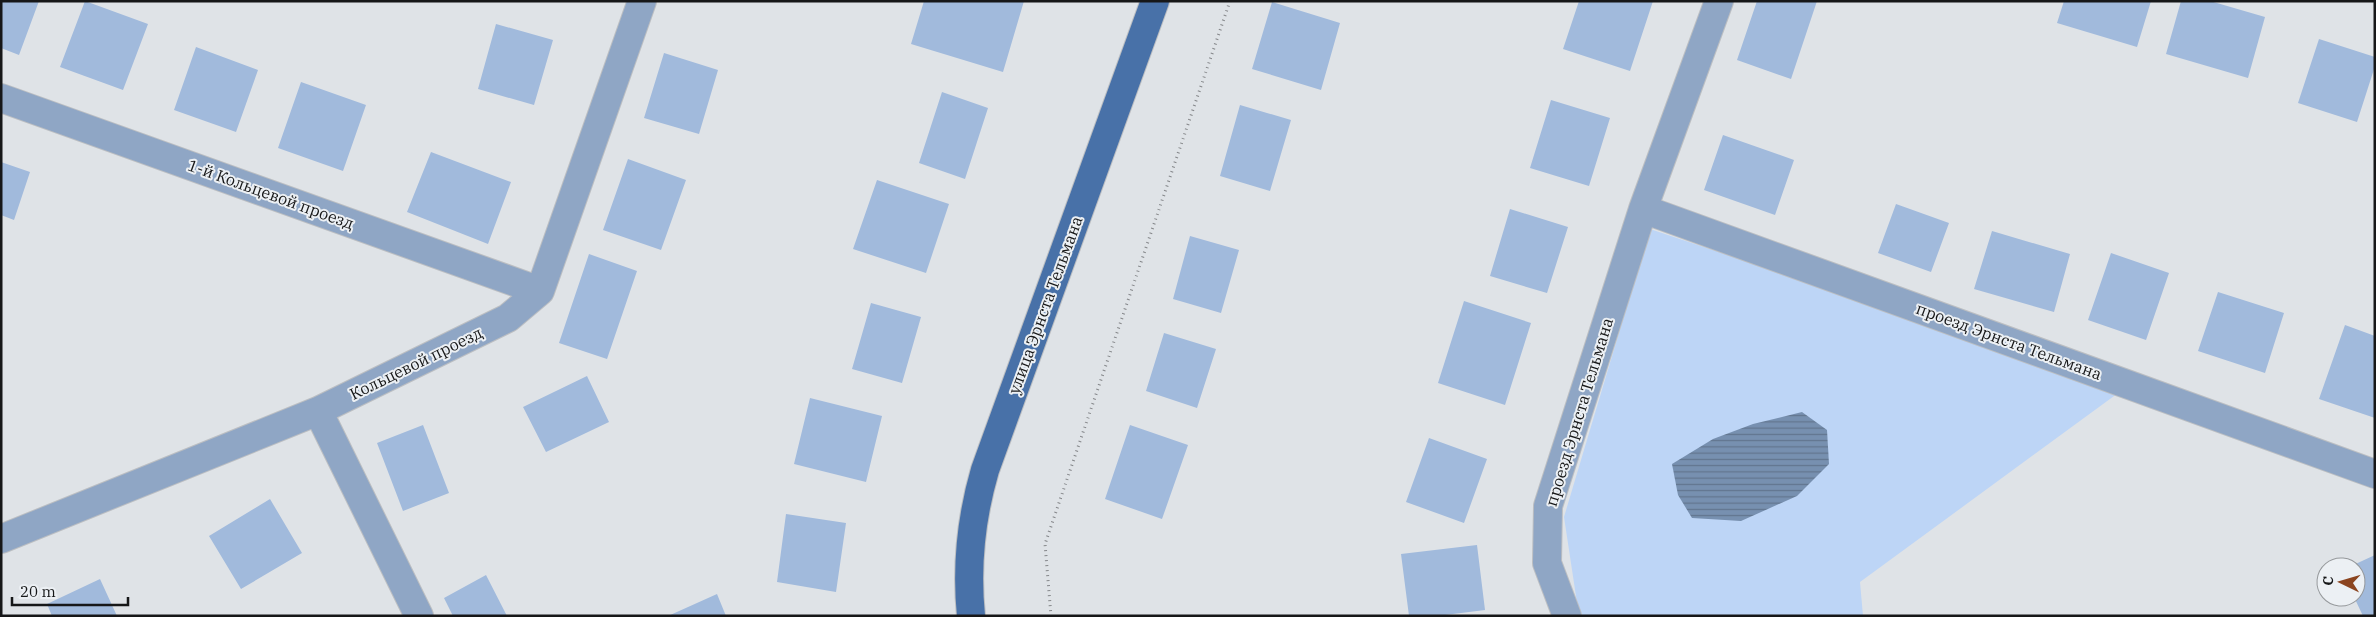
<svg xmlns="http://www.w3.org/2000/svg" width="2376" height="617" font-family="'IBM Plex Serif',serif">
  <style>
    .park { fill: #bdd5f6 }
    .water { fill: url(#water-rules) }
    .building { fill: #a1badc }
    .lines { fill: none; stroke-linecap: round; stroke-linejoin: round }
    .minor-casing { stroke: #bbbec2; stroke-width: 30 }
    .major-casing { stroke: #bbbec2; stroke-width: 30 }
    .path { stroke: #85878a; stroke-width: 3; stroke-dasharray: 1 4; stroke-linecap: butt }
    .minor { stroke: #8fa6c5; stroke-width: 28 }
    .major { stroke: #4871a8; stroke-width: 28 }
    .labels { text-anchor: middle; stroke-width: 4; stroke-linejoin: round; paint-order: stroke }
    .street-label { font-size: 16px; fill: #161718; stroke: #ecf0f4 }
  </style>
  <defs>
    <pattern id="water-rules" width="6" height="5" patternUnits="userSpaceOnUse" patternTransform="scale(1.25)"><rect width="6" height="5" fill="#7790b0"/><path d="M0 2.5h6" fill="none" stroke="#61758e"/></pattern>
  </defs>
  <rect width="100%" height="100%" fill="#dfe3e7"/>
  <!-- park -->
  <path class="park" d="M1650,229L2125,388L1860,582L1863,616H1579L1564,517Z"/>
  <!-- water -->
  <path class="water" d="M1802,412L1827,430L1829,464L1797,496L1741,521L1692,518L1678,495L1672,464L1713,439L1753,424Z"/>
  <!-- building -->
  <path class="building" d="M1,1H39L19,55L1,48Z
    M85,1L148,24L123,90L60,67Z
    M924,1H1024L1003,72L911,44Z
    M1579,1H1653L1630,71L1563,49Z
    M1757,1H1817L1791,79L1737,60Z
    M2064,1H2151L2137,47L2057,23Z
    M2181,1H2210L2265,17L2248,78L2166,54Z
    M1272,2L1340,23L1321,90L1252,69Z
    M496,24L553,40L534,105L478,89Z
    M2319,39L2375,57V66L2357,122L2298,103Z
    M196,47L258,70L236,132L174,110Z
    M664,53L718,70L699,134L644,118Z
    M301,82L366,105L343,171L278,148Z
    M942,92L988,108L965,179L919,163Z
    M1551,100L1610,118L1589,186L1530,168Z
    M1240,105L1291,120L1270,191L1220,176Z
    M1723,135L1794,160L1775,215L1704,190Z
    M431,152L511,182L488,244L407,212Z
    M628,159L686,180L661,250L603,230Z
    M1,162L30,172L14,220L1,215Z
    M877,180L949,204L926,273L853,249Z
    M1896,204L1949,223L1931,272L1878,253Z
    M1510,209L1568,227L1547,293L1490,276Z
    M1992,231L2070,254L2054,312L1974,289Z
    M1190,236L1239,250L1221,313L1173,299Z
    M2111,253L2169,273L2146,340L2088,320Z
    M589,254L637,271L607,359L559,343Z
    M2218,292L2284,313L2265,373L2198,351Z
    M1464,301L1531,323L1505,405L1438,383Z
    M871,303L921,317L902,383L852,369Z
    M2345,325L2375,336V418L2319,399Z
    M1164,333L1216,349L1197,408L1146,391Z
    M587,376L609,422L546,452L523,407Z
    M810,398L882,416L866,482L794,464Z
    M423,425L449,493L403,511L377,443Z
    M1130,425L1188,445L1162,519L1105,499Z
    M1429,438L1487,459L1464,523L1406,502Z
    M270,499L302,553L241,589L209,536Z
    M786,514L846,523L836,592L777,582Z
    M1477,545L1485,610L1437,616H1409L1401,554Z
    M2375,555V616H2363L2354,597H2356V567H2349Z
    M486,575L507,616H453L444,598Z
    M100,579L117,616H52L47,604Z
    M717,594L726,616H668Z"/>
  <g class="lines">
    <defs>
      <path id="minor" d="M1,98L540,291
        M1643,209L2375,474
        M318,411L419,616
        M1,539L318,411L508,318L540,291L642,1
        M1567,616L1547,563L1548,506L1643,209L1719,1"/>
      <path id="major" d="M971,616C966,566 971,518 985,470L1155,1"/>
    </defs>
    <!-- minor casing -->
    <use href="#minor" class="minor-casing"/>
    <!-- major casing -->
    <use href="#major" class="major-casing"/>
    <!-- path -->
    <path class="path" d="M1051,616L1045,544L1230,1"/>
    <!-- minor -->
    <use href="#minor" class="minor"/>
    <!-- major -->
    <use href="#major" class="major"/>
  </g>
  <g class="labels">
    <!-- street labels -->
    <g class="street-label">
      <text transform="translate(271 194) rotate(20)" y="6">1-й Кольцевой проезд</text>
      <text transform="translate(1045 305) rotate(-70)" y="6">улица Эрнста Тельмана</text>
      <text transform="translate(2009 341) rotate(20)" y="6">проезд Эрнста Тельмана</text>
      <text transform="translate(416 363) rotate(-26)" y="6">Кольцевой проезд</text>
      <text transform="translate(1579 412) rotate(-73)" y="6">проезд Эрнста Тельмана</text>
    </g>
  </g>
  <!-- border -->
  <rect width="2376" height="617" fill="none" stroke="#161718" stroke-width="5"/>
  <!-- north arrow -->
  <g transform="translate(2341 582) rotate(275)"><circle r="24" fill="#ecf0f4" stroke="#96999c"/>
  <path d="M0-4L9 19L0 12L-9 19Z" fill="#8b441f"/>
  <text y="-8" font-size="14" font-weight="bold" text-anchor="middle" fill="#161718">С</text>
  </g>
  <!-- scale -->
  <path d="M12 597v8h116v-8" fill="none" stroke="#161718" stroke-width="2.5"/>
  <text x="20" y="597" font-size="15" fill="#161718" stroke="#ecf0f4" stroke-width="4" paint-order="stroke">20 m</text>
</svg>
